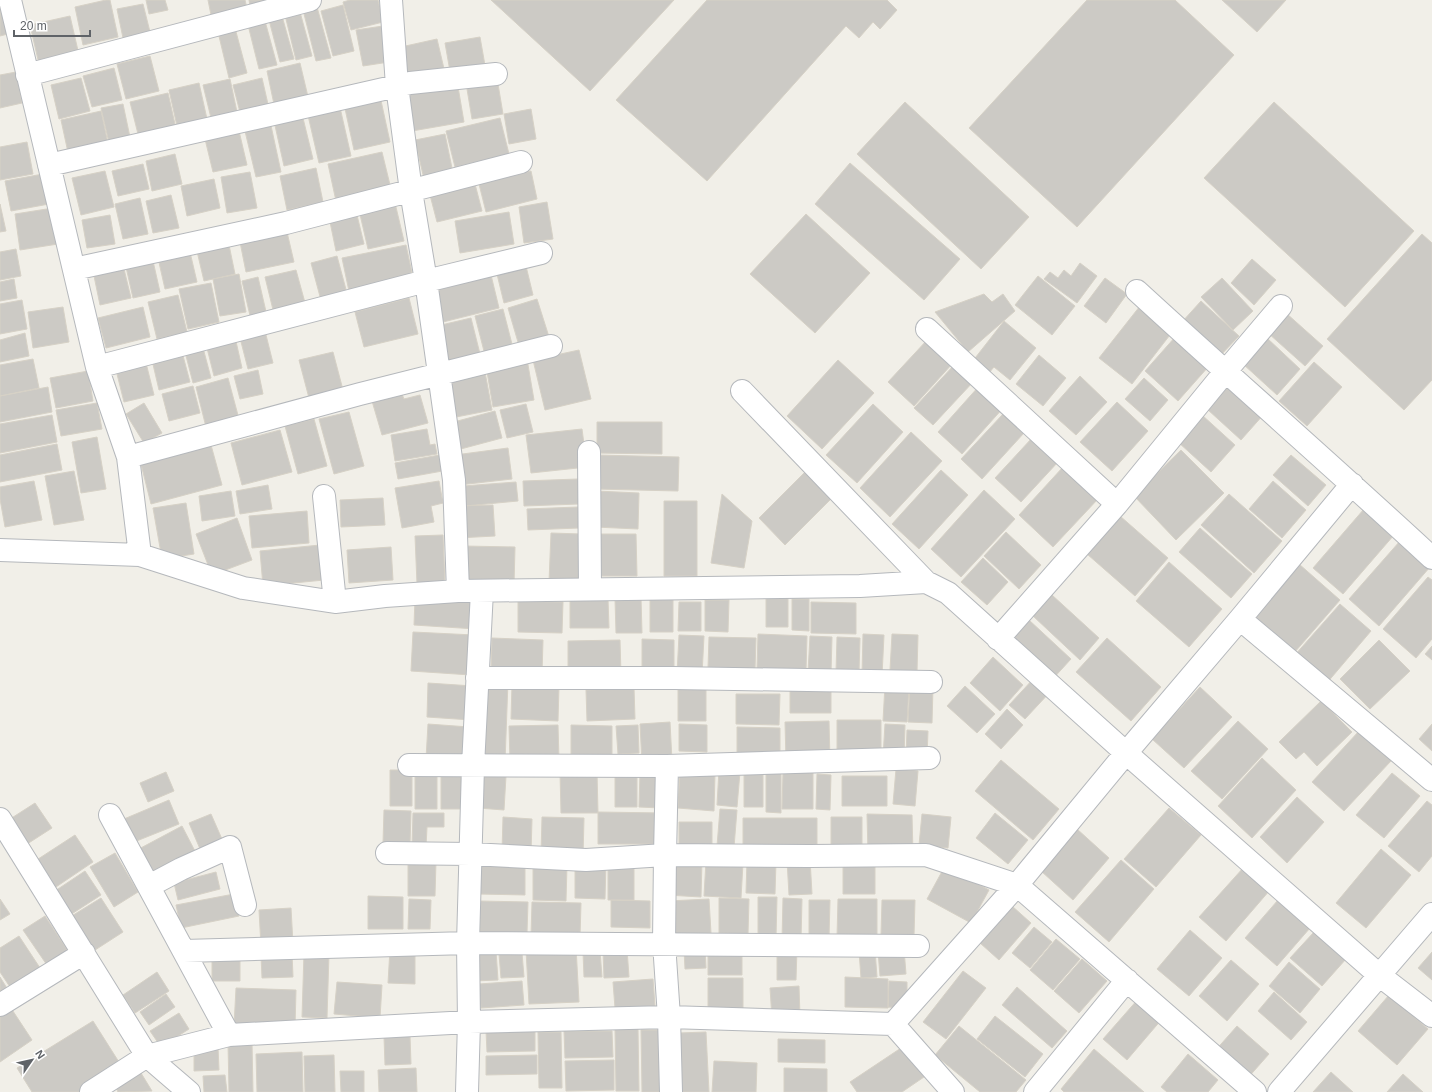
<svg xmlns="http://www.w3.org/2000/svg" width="1432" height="1092" font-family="Arial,sans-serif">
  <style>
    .building { fill: #cccac5; stroke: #d6d1c6 }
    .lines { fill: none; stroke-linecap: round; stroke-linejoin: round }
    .minor-casing { stroke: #b5b8bc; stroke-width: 24 }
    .minor { stroke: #fff; stroke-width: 22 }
  </style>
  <rect width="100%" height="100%" fill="#f1efe8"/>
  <!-- building -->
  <path class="building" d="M106,0H110L118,37L83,45L75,7Z
    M146,0H165L168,10L149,14Z
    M208,0H245L247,8L211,15Z
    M249,0H279L250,6Z
    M350,0H378L383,22L351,30L343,2Z
    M491,0H674L590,91Z
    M707,0H887L897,10L880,29L873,22L859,38L846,26L707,181L616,100Z
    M1087,0H1175L1234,55L1077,227L969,128Z
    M1222,0H1286L1257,32Z
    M143,4L150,32L123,38L117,9Z
    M343,5L354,51L333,56L321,11Z
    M0,6H2L8,34L0,36Z
    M317,7L331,58L316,61L303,10Z
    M300,12L312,56L296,60L285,15Z
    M70,16L79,55L39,64L30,25Z
    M282,16L294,59L280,62L269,20Z
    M265,21L277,65L259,69L248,25Z
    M383,26L389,62L363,66L356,30Z
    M235,28L247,73L229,78L218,32Z
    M480,37L486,71L451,77L445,43Z
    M437,39L445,73L409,80L401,47Z
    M150,56L159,91L126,99L117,64Z
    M300,63L309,101L275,109L267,71Z
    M114,68L122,100L92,107L83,76Z
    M16,72L22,103L0,108V75Z
    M81,78L90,111L59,119L51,85Z
    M262,78L270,113L242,120L233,85Z
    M497,78L503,114L472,119L466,83Z
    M230,79L237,112L211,118L203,85Z
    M457,81L464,122L412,131L404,89Z
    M199,83L207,119L177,126L169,90Z
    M168,93L177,133L140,142L130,102Z
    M380,96L390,142L354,150L344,104Z
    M905,102L1029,217L981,269L857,154Z
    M1274,102L1414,231L1345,307L1204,178Z
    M339,103L351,156L319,163L307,111Z
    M123,104L131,142L110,147L101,108Z
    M531,109L536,139L509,144L504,114Z
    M101,111L109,148L69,157L61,120Z
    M302,114L313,159L284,166L274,121Z
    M500,118L509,154L455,167L446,131Z
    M270,121L281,172L256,177L244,127Z
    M239,131L247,165L213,172L205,139Z
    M445,134L453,173L424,179L415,140Z
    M27,142L33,174L0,180V147Z
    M382,152L391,189L336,201L328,164Z
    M175,154L182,184L152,191L146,161Z
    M850,163L960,259L924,300L815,204Z
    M143,164L149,189L118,196L112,171Z
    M316,168L323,202L287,210L280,176Z
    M105,171L114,207L81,215L72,178Z
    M531,171L537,199L486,212L479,184Z
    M250,172L257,208L227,213L221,177Z
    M43,174L49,204L11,211L5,181Z
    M214,179L220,208L187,216L181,186Z
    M475,184L482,211L437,222L430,195Z
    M171,195L179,228L153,233L146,201Z
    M140,198L148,234L123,239L115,204Z
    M547,202L553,239L524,243L519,207Z
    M395,203L404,241L368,249L359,210Z
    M0,204L6,231L0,232Z
    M53,208L58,244L20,250L15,214Z
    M356,211L364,244L336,251L329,217Z
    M509,212L514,244L460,253L455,221Z
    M806,214L870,273L815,333L750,274Z
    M110,215L115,244L87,248L82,220Z
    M287,232L294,262L246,272L240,242Z
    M1422,234L1432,243V380L1404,410L1327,339Z
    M228,240L235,274L204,281L196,247Z
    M406,245L414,282L350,296L342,258Z
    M16,249L21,276L0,280V252Z
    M190,252L197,282L165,289L158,258Z
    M337,256L348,297L322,304L311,263Z
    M1252,259L1276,280L1254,305L1231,283Z
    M153,261L160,292L133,298L126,267Z
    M525,262L533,295L504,303L496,270Z
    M1080,263L1097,276L1077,303L1044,279L1050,272L1058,278L1064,270L1071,276Z
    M124,269L131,298L100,305L94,276Z
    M296,270L307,310L275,318L265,277Z
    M239,274L246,312L220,316L213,279Z
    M491,275L499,308L439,323L431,290Z
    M1038,276L1075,306L1052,335L1015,305Z
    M258,277L267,316L251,320L242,281Z
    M1105,278L1127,294L1106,323L1084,306Z
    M1222,278L1253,311L1233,330L1201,297Z
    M14,279L17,298L0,301V282Z
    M211,283L219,322L188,329L179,289Z
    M984,294L992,302L1003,294L1015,311L968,352L935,312Z
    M178,295L187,332L157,339L148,302Z
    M409,298L418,334L364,347L355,312Z
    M537,299L550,340L520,349L508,308Z
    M22,300L27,329L0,334V304Z
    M1201,301L1239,336L1219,357L1182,322Z
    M1140,306L1173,331L1132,384L1099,358Z
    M63,307L69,342L33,348L28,312Z
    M143,307L150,337L106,348L98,318Z
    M503,309L514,352L486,359L475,316Z
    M1286,313L1323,346L1305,366L1268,333Z
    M471,318L481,358L447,367L437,326Z
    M1004,321L1036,348L1010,380L994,367L988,374L972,362Z
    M264,327L273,363L248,369L239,334Z
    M25,333L29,356L0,362V340Z
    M1176,336L1209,366L1178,401L1145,371Z
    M235,337L242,368L214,376L206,344Z
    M1267,338L1300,369L1277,395L1243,364Z
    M928,339L953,363L914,406L888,382Z
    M202,344L211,378L193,383L184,348Z
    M579,350L591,399L545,410L533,360Z
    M182,352L190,382L159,390L152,360Z
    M333,352L343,390L309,398L299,360Z
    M1039,355L1066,378L1043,406L1016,384Z
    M33,359L39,388L0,396V365Z
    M527,359L534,400L493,407L486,366Z
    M838,360L874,393L822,449L787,416Z
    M1314,362L1342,387L1307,426L1279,401Z
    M146,363L154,395L124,402L116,370Z
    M955,364L974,381L933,425L914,408Z
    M258,370L263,394L240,399L234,376Z
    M88,371L93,401L56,408L50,378Z
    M485,372L492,410L451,418L444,379Z
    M1080,376L1107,402L1076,435L1049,411Z
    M228,378L239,419L206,427L196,387Z
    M1144,378L1168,400L1150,421L1125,399Z
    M1230,383L1264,414L1241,440L1207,409Z
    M980,385L1004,407L962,454L938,432Z
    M193,386L200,413L169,421L162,394Z
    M48,387L52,412L0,422V396Z
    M402,394L404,399L420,395L428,423L382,435L372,401Z
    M1117,402L1148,431L1112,471L1080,442Z
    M97,403L102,429L61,436L56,410Z
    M144,403L162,433L144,443L126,414Z
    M526,404L533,432L507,438L500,410Z
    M873,404L903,432L857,483L826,455Z
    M495,411L502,438L457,450L450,423Z
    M349,412L364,466L334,474L319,419Z
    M1003,414L1024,433L982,479L961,459Z
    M52,415L57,442L0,453V424Z
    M1202,415L1235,445L1211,472L1178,442Z
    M314,419L327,466L298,474L285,426Z
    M597,422H662V454L597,453Z
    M427,429L430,445L435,444L437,454L395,461L391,435Z
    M582,429L587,467L531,473L526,435Z
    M280,430L292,472L242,485L231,443Z
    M911,432L942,461L890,517L860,488Z
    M97,437L106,489L81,493L72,442Z
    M1032,438L1058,462L1021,502L995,478Z
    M57,444L62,470L0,482V455Z
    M211,445L222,485L151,504L141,464Z
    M508,448L512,479L459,485L455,455Z
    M1181,450L1224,493L1176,540L1134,496Z
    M445,454L448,470L398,479L395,463Z
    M596,455L679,457L678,491L595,489Z
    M1291,455L1326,485L1308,506L1273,475Z
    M1063,467L1098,499L1053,547L1019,515Z
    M941,470L968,495L919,549L892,524Z
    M74,471L84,520L54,525L45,476Z
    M806,471L833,497L785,545L759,518Z
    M578,479L579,504L524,506L523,481Z
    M34,481L42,520L5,527L0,499V487Z
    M439,481L443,503L431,506L434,522L402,528L395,488Z
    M1273,481L1306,510L1282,538L1249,509Z
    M516,482L518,501L465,506L463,486Z
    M268,485L272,509L240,514L236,491Z
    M984,490L1015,519L961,577L931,549Z
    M231,491L235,516L202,521L199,496Z
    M596,491L639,493L638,529L595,527Z
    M722,494L752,521L744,568L711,563Z
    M1229,494L1282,541L1254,573L1201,525Z
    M383,498L385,525L341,527L340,500Z
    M664,501H697V576H664Z
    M186,503L194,554L162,559L153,508Z
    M493,505L495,536L457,538L456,506Z
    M578,507L579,528L528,530L527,509Z
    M1364,509L1394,535L1343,594L1313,568Z
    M307,511L309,543L252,548L249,516Z
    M1120,516L1168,558L1135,596L1087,554Z
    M237,518L252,560L212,575L196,534Z
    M1200,528L1252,574L1231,598L1179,552Z
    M1006,532L1041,565L1019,589L984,556Z
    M551,533L581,534L580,583L549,582Z
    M593,534H636L637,576H594Z
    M443,535L445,583L417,584L415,536Z
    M1400,541L1430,567L1379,626L1349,599Z
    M320,545L324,580L263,586L260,551Z
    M464,546L515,547L514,585L463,584Z
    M391,547L393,580L349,583L347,550Z
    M983,558L1008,582L987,605L961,582Z
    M1169,562L1222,609L1189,647L1136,601Z
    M1299,564L1340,600L1294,653L1253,617Z
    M1428,577L1432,580V639L1416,658L1383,629Z
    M1052,595L1099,638L1080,660L1033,616Z
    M650,596H673V632H650Z
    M766,596H788V627H766Z
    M415,598L477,602L476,629L414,625Z
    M641,598L642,633H616L615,599Z
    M608,599L609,628H570V600Z
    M792,599H809V631L792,630Z
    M705,600H729L728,632L705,631Z
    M518,601L563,602L562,633L518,632Z
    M679,602H701V631H678Z
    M811,602L856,603V634L811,633Z
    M1340,604L1371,631L1326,684L1294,656Z
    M1029,620L1071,659L1050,682L1008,643Z
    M413,632L474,635L471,675L411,671Z
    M758,634L807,636L806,671L757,669Z
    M863,634L884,635L882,676L862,675Z
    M892,634L918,635L917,672L890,670Z
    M679,635L704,636L702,675L677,674Z
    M810,636L832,637L831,673L808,672Z
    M709,637L756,638L755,670L708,668Z
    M837,637L860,638L859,673L836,672Z
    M492,638L543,640L542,674L491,672Z
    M1107,638L1161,687L1131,721L1076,672Z
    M642,639L674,640V674H642Z
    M620,640L621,675H568V641Z
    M1379,640L1410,671L1370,709L1340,679Z
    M1432,646V660L1425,654Z
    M993,657L1023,685L1000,711L970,683Z
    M1035,677L1051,691L1025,719L1009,705Z
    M480,680L508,681L505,762L477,761Z
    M428,683L473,686L471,720L427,717Z
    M512,684L559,686L558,721L511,719Z
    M678,684L706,685V721H678Z
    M790,684H831V713H790Z
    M885,685L909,686L907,722L883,721Z
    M910,685L933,687L932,723L908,722Z
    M965,686L995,714L977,733L947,706Z
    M1200,687L1232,717L1184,768L1152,739Z
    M634,688L635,719L587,721L586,690Z
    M736,694H780L779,725L736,724Z
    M1321,701L1352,732L1317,766L1304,752L1296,759L1279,742Z
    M1007,709L1023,725L1001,749L985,734Z
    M837,720H881V759H837Z
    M829,721L830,761H786L785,722Z
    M1238,721L1268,749L1222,799L1191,771Z
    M670,722L672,761L642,763L640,724Z
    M428,724L469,727L467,762L426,759Z
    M679,724L707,725V752L679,751Z
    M885,724L905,725L904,758L883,757Z
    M1432,724V751L1419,739Z
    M558,725L559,760L510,761L509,726Z
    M571,725L612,726V760L571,759Z
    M638,725L639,753L618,754L616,726Z
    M737,727L780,728V759L737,758Z
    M907,730L928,731L927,757L906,756Z
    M1359,731L1391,761L1344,811L1312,782Z
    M1262,758L1296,790L1252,838L1218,806Z
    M1001,760L1059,809L1033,840L975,791Z
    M896,769L918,771L915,806L893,804Z
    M390,770H412V806H390Z
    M680,770L715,773L714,811L678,808Z
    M719,770L740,772L737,807L717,805Z
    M441,771H465V809H441Z
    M166,772L174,791L148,802L140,783Z
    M560,772H597L598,813H561Z
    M615,772H637V807H615Z
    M640,772H661V808L639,807Z
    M744,772H763V807H744Z
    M766,772L781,773V813L766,812Z
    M783,772L813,773V809H782Z
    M415,773L437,774V809H415Z
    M1392,773L1420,796L1384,838L1356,815Z
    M817,774L831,775L830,810L816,809Z
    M480,775L506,776L504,810L478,808Z
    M842,776H887V806H842Z
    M1297,797L1324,822L1287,863L1260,837Z
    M169,800L179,824L134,842L124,819Z
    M1427,801L1432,805V856L1419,872L1388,846Z
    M35,803L52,828L24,846L7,821Z
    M1169,808L1201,835L1156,887L1124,859Z
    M720,809L737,810L734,847L717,846Z
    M384,810L411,811L410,844L383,843Z
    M598,812L663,813V844H598Z
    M413,813H444V827H427L426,847L412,846Z
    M995,813L1028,840L1008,864L976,838Z
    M211,814L225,846L203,856L189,823Z
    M867,814L912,815L913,854L868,853Z
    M922,814L951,817L948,848L919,845Z
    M503,817L532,819L531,854L502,852Z
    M542,817L584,818L583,857L541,855Z
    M831,817H862V855H831Z
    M743,818H817V853H743Z
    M679,822H712V850H679Z
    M182,826L198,857L153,880L137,850Z
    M1077,829L1109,858L1073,900L1041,871Z
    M75,835L93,862L50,891L32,863Z
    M1381,849L1411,875L1366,928L1336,903Z
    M115,853L138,892L114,907L90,867Z
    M668,859L702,861L701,897L667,895Z
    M810,859L812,894L789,895L787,860Z
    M575,860L606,861L605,899L575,898Z
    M747,860L776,861L775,894L746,893Z
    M1121,860L1154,889L1109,942L1075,912Z
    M408,861H436L435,896H408Z
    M479,861L525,862V895L478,894Z
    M706,861L743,863L741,898L704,896Z
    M533,864L567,865L566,901L533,900Z
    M608,864L634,865V900H608Z
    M875,865V894H843V866Z
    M945,866L989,890L971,923L927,899Z
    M1244,867L1270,890L1226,941L1199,917Z
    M85,871L101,895L67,917L52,893Z
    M216,872L220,889L178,900L174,883Z
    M234,894L239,916L181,928L176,905Z
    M368,896L403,897V929H368Z
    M758,897H777L776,938L758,937Z
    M101,898L123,932L92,952L70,917Z
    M719,898L749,899L748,934L719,933Z
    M783,898L802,899L801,940H782Z
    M0,899L10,914L0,920Z
    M409,899L431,900L430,929H408Z
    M709,899L711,933L670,935L668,901Z
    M838,899H877V938L837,937Z
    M611,900L650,901V928L611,927Z
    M809,900H830L829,938H809Z
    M882,900H915L914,936L881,935Z
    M1278,900L1310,928L1277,966L1245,938Z
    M480,901L528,902L527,933L480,932Z
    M532,902L581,903L580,937L531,936Z
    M1012,906L1031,923L999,960L980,943Z
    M291,908L293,944L261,946L259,910Z
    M45,916L70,954L49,968L23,930Z
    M1034,927L1052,942L1030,968L1012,953Z
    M1190,930L1222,958L1189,996L1157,969Z
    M1314,932L1346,959L1322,986L1290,958Z
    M19,936L44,974L14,993L0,972V948Z
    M1056,939L1080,959L1053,990L1030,970Z
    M708,946H742V975H708Z
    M576,947L579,1002L529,1004L526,950Z
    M705,948L706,968L685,969L684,949Z
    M777,948H797L796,980H777Z
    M390,949L415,951V984L388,983Z
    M627,949L629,977L604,978L603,951Z
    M904,949L906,974L880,976L878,951Z
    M875,950L877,977L861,978L859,951Z
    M496,951L498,980L473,981L472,953Z
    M600,951L602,977H584L583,952Z
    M1432,952V980L1418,968Z
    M292,953L293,977L262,978L261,955Z
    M304,953L329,954L327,1018L302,1017Z
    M522,953L524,977L501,978L499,954Z
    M212,955H240V981H212Z
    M1082,959L1107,981L1079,1013L1054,991Z
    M1231,960L1259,984L1227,1021L1199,996Z
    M1289,962L1320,989L1300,1013L1269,986Z
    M963,971L986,988L946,1039L923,1022Z
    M157,972L169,991L135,1013L123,995Z
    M0,977L10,993L0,999Z
    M845,977L888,979V1008L845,1007Z
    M708,978H743V1008L708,1009Z
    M653,979L655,1006L615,1008L613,982Z
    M522,981L524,1005L481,1008L479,984Z
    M889,981L907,982V1008L888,1007Z
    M337,982L382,985L380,1018L334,1014Z
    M799,986L800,1017L772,1018L770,988Z
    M1017,987L1067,1031L1052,1048L1002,1005Z
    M236,988L296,990L295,1028L234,1026Z
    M1274,992L1307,1022L1291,1040L1258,1011Z
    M166,994L175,1007L149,1025L140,1012Z
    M1389,995L1428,1029L1397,1065L1358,1031Z
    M1139,998L1162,1019L1127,1060L1103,1039Z
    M9,1005L32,1040L0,1062V1011Z
    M179,1013L189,1029L161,1047L150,1031Z
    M995,1016L1043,1054L1025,1077L977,1039Z
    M93,1021L124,1070L89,1092H32L17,1068Z
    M959,1026L1026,1080L1016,1092H980L935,1055Z
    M1237,1026L1269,1054L1246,1080L1214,1052Z
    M615,1029H638L639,1091H616Z
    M535,1030V1051L487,1052L486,1031Z
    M641,1030H667L668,1092H642Z
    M564,1031H612L613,1057L565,1058Z
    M538,1032H561L562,1088H539Z
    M706,1032L709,1092H681L679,1033Z
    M410,1036L411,1064L385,1065L384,1037Z
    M778,1039L825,1040V1063L778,1062Z
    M252,1042L253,1092H229L228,1043Z
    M904,1046L924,1077L902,1092H857L850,1082Z
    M194,1047H218L219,1070L194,1071Z
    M1094,1049L1144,1092H1064L1061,1089Z
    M302,1052L303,1092H257L256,1054Z
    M1188,1054L1218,1080L1208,1092H1167L1161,1087Z
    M334,1055L335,1092H305L304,1056Z
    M537,1055V1074L486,1075V1056Z
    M614,1060V1090L566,1091L565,1061Z
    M714,1061L757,1063L756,1092H712Z
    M416,1068L417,1092H379L378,1070Z
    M784,1068L827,1069V1092H784Z
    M340,1071H364V1092H341Z
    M1331,1072L1353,1092H1313Z
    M141,1073L152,1091L118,1092L116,1088Z
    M1403,1074L1423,1092H1387Z
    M225,1075L227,1092H204L203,1076Z"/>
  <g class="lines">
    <defs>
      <path id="minor" d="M10,0L97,367L128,457L140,555
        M391,0L397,86L411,191L426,281L454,480L458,591
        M27,75L310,0
        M49,165L410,83L496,74
        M74,269L286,223L521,162
        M1137,291C1235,381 1335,468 1432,558
        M927,329L1117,504
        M97,367L426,281L541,253
        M742,391L926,582L948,593L1126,753L1379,975L1432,1016
        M589,452L590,589
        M128,457L360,394L551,346
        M324,496L335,602
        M0,550L140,555L243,588L335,602L385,596L458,591L860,586L926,582
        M1240,619L1432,780
        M998,639L1117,504L1225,372L1281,306
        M477,678H674L931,682
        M409,765L667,766L929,758
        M667,766L665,855L664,943L669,1017L671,1092
        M110,815L229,1035
        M0,819L147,1056L189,1092
        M387,853L471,854L586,860L665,855L810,856L926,855L1017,885L1255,1092
        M149,886L181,869L230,847L245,905
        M184,951L468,943L918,946
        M0,1005L84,953
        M893,1024L1017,885L1126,753L1240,619L1352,484
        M91,1092L147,1056L229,1035L469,1022L669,1017L893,1024L953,1092
        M467,1092L469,1022L468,943L473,766L482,591
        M1035,1092L1127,980
        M1279,1092L1432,914"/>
    </defs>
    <!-- minor casing -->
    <use href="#minor" class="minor-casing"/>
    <!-- minor -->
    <use href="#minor" class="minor"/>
  </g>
  <!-- north arrow -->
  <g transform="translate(32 1060) rotate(56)" stroke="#ffffff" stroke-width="3" paint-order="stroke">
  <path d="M0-3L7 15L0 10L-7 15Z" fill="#5f6368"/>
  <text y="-6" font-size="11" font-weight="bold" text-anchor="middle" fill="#5f6368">N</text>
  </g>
  <!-- scale -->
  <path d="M14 30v6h76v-6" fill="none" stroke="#5f6368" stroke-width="2"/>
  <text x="20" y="30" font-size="12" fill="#5f6368" stroke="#ffffff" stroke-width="3" paint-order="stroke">20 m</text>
</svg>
